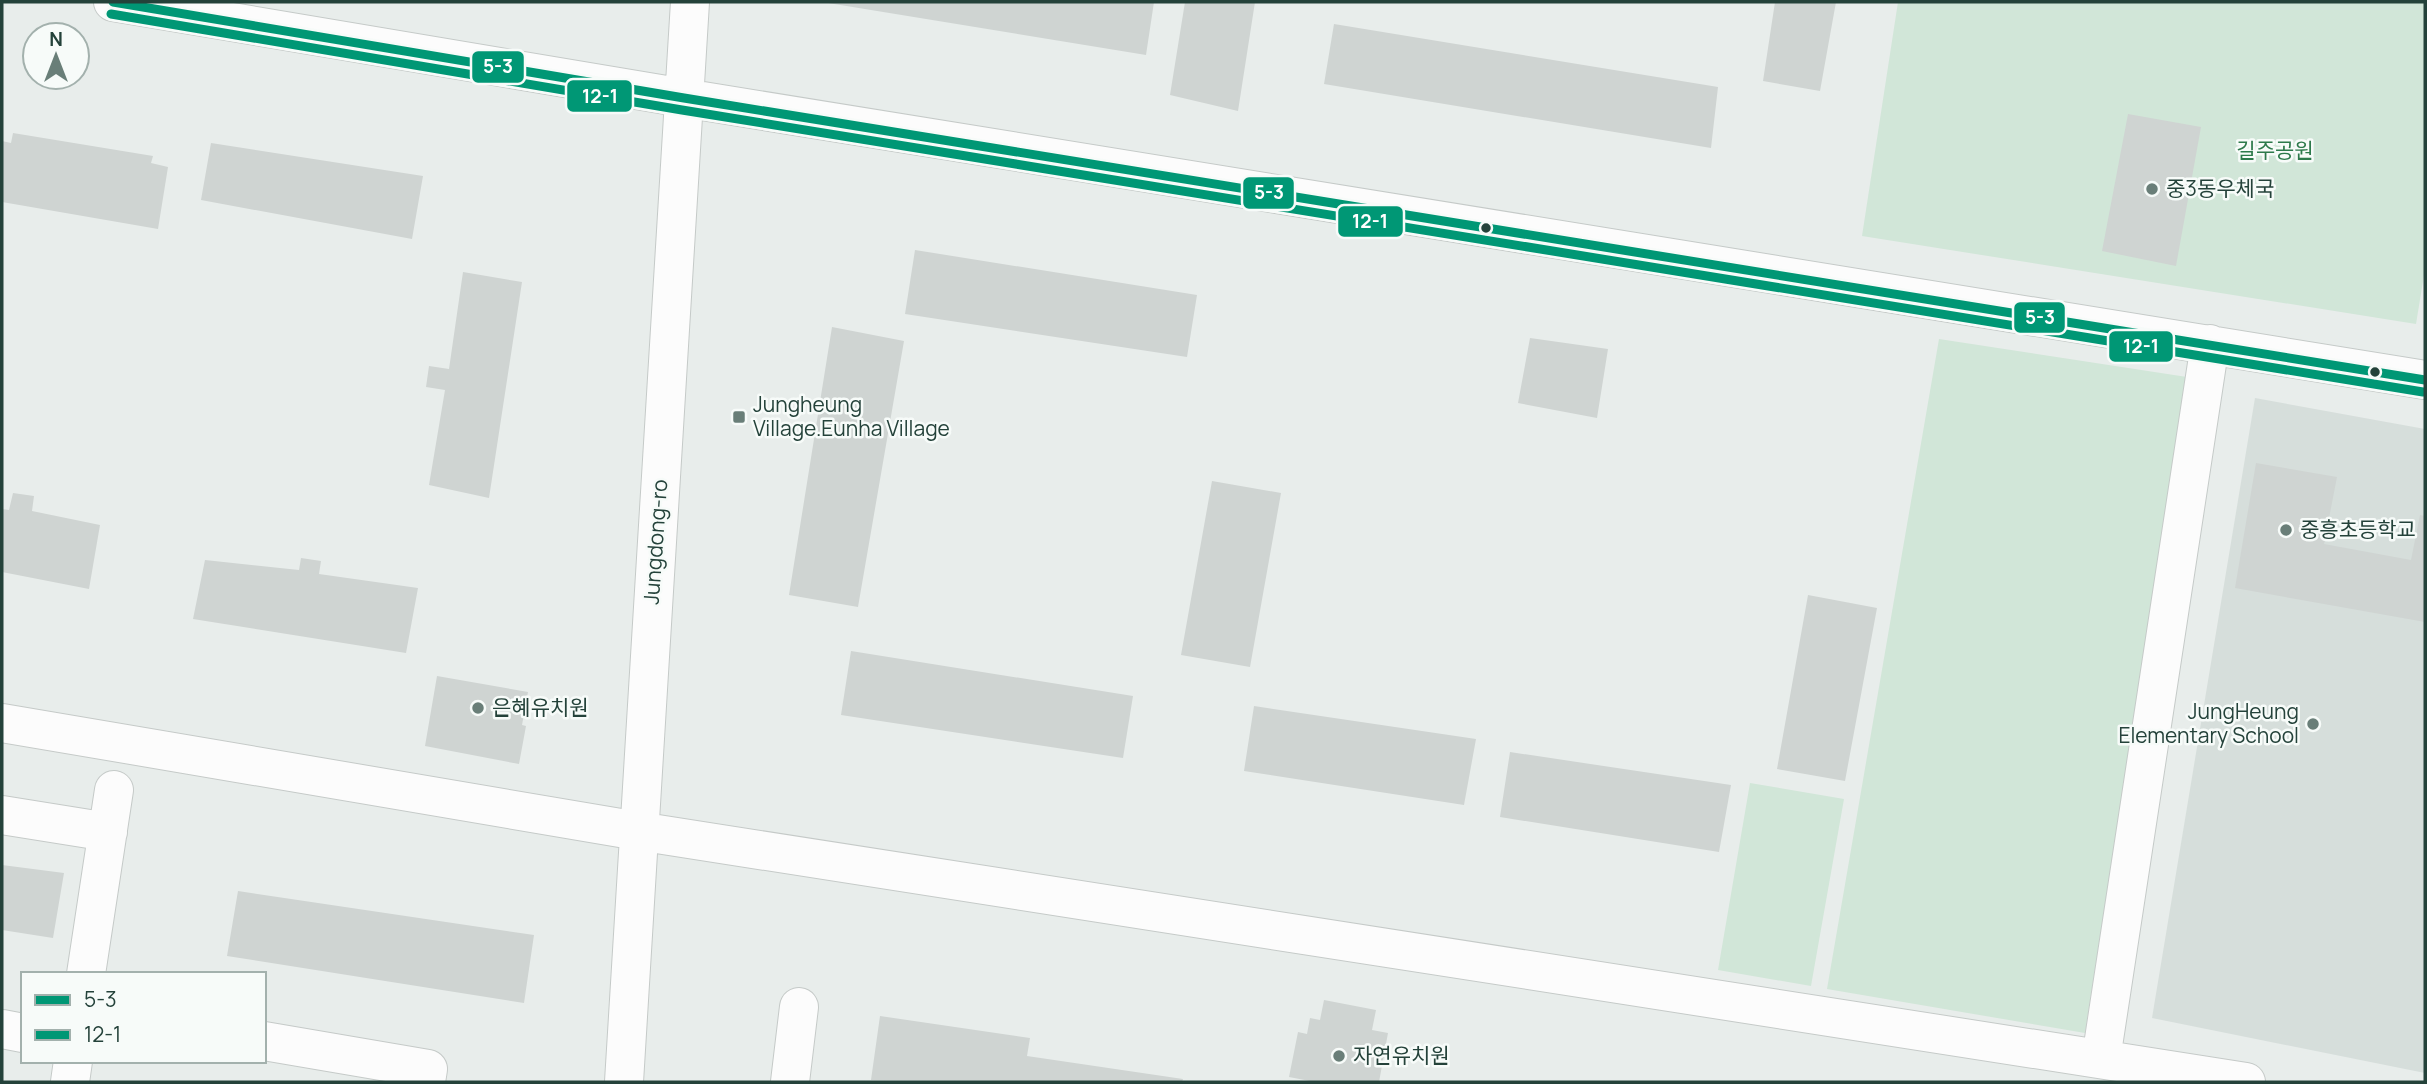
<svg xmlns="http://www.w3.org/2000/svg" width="2427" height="1084" font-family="Manrope,'Noto Sans KR',sans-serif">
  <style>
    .built { fill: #d6dedb }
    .green { fill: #d1e6d8 }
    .building { fill: #cfd4d2 }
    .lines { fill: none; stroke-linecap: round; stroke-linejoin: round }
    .minor-casing { stroke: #c5cac8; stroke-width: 40 }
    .minor { stroke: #fcfcfc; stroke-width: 38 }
    .bus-1-casing { stroke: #f7fbf9; stroke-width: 14 }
    .bus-2-casing { stroke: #f7fbf9; stroke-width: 14 }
    .bus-1 { stroke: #009775; stroke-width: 9 }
    .bus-2 { stroke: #009775; stroke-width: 9 }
    .poi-dot { fill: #697e78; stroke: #f7fbf9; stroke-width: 2.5 }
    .bus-dot { fill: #24423a; stroke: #f7fbf9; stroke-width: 2.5 }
    .labels { text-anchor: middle; stroke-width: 5; stroke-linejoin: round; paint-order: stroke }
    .park-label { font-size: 21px; fill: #2d7a4b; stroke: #f7fbf9 }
    .poi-label { font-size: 21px; fill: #24423a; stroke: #f7fbf9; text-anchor: start }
    .street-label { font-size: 21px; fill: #24423a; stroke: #f7fbf9 }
    .line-badge { stroke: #f7fbf9; stroke-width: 2.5 }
    .badge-label { font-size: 19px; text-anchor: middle; font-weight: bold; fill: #fff }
  </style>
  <rect width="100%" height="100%" fill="#e8edeb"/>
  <!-- built -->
  <path class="built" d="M2255,398L2425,429V1073L2152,1018Z"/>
  <!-- green -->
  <path class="green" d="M1898,2H2425V269L2416,324L1862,236Z
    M1939,339L2187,377L2085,1033L1827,989Z
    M1750,783L1844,799L1811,986L1718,970Z"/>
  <!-- building -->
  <path class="building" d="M822,2H1154L1146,55Z
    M1185,2H1255L1238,111L1170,95Z
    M1775,2H1836L1820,91L1763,81Z
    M1334,24L1718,87L1711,148L1324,84Z
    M2128,114L2201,127L2176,266L2102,251Z
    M13,133L153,156L151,163L168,167L158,229L2,202V141L11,143Z
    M211,143L423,176L412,239L201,200Z
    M915,250L1197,295L1187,357L905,314Z
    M463,272L522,282L489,498L429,485L445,390L426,387L429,366L449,369Z
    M832,327L904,341L858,607L789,595Z
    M1530,338L1608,349L1597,418L1518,403Z
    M2256,463L2337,477L2324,544L2411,560L2420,515L2425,516V622L2235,588Z
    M1212,481L1281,493L1250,667L1181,655Z
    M13,493L34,496L32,511L100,525L89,589L2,572V509L9,510Z
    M301,558L321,561L319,574L418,588L406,653L193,619L205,560L299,570Z
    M1808,595L1877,608L1845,781L1777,769Z
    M851,651L1133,696L1123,758L841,715Z
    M437,676L528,692L522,725L526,726L519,764L425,746Z
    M1254,706L1476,739L1464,805L1244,771Z
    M1510,752L1731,785L1719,852L1500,817Z
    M2,865L64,873L53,938L2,930Z
    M238,891L534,935L524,1003L227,956Z
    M1324,1000L1376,1010L1372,1030L1388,1033L1379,1082H1315L1289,1077L1298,1032L1307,1034L1310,1018L1320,1020Z
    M880,1016L1030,1038L1027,1056L1183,1079L1182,1082L871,1080Z"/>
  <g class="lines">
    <defs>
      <path id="minor" d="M113,2L684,98L2425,380
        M2,723L638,831L2246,1082
        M2,815L108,832
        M86,974L114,790
        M2,1029L23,1033
        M264,1041L428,1069L426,1082
        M2101,1059L2210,344
        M70,1082L73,1061
        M624,1082L690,2
        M790,1082L799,1007"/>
    </defs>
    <!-- minor casing -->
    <use href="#minor" class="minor-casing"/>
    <!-- minor -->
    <use href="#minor" class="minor"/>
    <defs>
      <path id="bus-1" d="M113,2L684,98L2425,380"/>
      <path id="bus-2" d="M111,14L682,110L2423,392"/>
    </defs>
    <!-- bus-1 casing -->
    <use href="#bus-1" class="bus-1-casing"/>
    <!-- bus-2 casing -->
    <use href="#bus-2" class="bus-2-casing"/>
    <!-- bus-1 -->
    <use href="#bus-1" class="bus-1"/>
    <!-- bus-2 -->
    <use href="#bus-2" class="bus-2"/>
  </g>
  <!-- markers -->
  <g class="poi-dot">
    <circle cx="2152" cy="189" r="7"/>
    <rect x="732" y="410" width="14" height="14" rx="3.5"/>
    <circle cx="2286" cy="530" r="7"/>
    <circle cx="478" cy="708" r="7"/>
    <circle cx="2313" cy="724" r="7"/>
    <circle cx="1339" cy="1056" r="7"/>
  </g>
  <g class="bus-dot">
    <circle cx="1486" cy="228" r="6"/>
    <circle cx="2375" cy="372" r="6"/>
  </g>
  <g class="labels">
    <!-- park labels -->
    <g class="park-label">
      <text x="2275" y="158">길주공원</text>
    </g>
    <!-- poi labels -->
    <g class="poi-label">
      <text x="2166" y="196">중3동우체국</text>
      <text x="753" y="412">Jungheung<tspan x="753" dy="24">Village.Eunha Village</tspan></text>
      <text x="2300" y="537">중흥초등학교</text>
      <text x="492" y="715">은혜유치원</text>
      <text x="2299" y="719" text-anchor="end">JungHeung<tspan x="2299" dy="24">Elementary School</tspan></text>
      <text x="1353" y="1063">자연유치원</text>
    </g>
    <!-- street labels -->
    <g class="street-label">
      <text transform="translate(656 542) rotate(-86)" y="7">Jungdong-ro</text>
    </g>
  </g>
  <g class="line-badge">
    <rect x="471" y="50" width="54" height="34" rx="7" fill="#009775"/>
    <rect x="566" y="79" width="67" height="34" rx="7" fill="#009775"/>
    <rect x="1242" y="176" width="53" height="34" rx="7" fill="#009775"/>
    <rect x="1337" y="205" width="67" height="33" rx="7" fill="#009775"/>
    <rect x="2013" y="301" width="53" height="33" rx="7" fill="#009775"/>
    <rect x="2108" y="330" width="66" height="33" rx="7" fill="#009775"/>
  </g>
  <g class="badge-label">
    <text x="498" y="73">5-3</text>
    <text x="600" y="103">12-1</text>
    <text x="1269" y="199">5-3</text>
    <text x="1370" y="228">12-1</text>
    <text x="2040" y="324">5-3</text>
    <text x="2141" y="353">12-1</text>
  </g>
  <!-- border -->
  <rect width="2427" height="1084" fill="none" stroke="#24423a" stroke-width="7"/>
  <!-- legend -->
  <rect x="21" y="972" width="245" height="91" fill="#f7fbf9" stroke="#a3b1ad" stroke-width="2"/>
  <rect x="35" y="995" width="35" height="10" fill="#009775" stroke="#a3b1ad" stroke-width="2"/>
  <text x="84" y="1007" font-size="21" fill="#24423a">5-3</text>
  <rect x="35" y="1030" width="35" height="10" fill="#009775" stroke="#a3b1ad" stroke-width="2"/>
  <text x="84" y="1042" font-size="21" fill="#24423a">12-1</text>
  <!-- north arrow -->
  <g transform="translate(56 56)"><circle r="33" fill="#f7fbf9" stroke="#a3b1ad" stroke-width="2"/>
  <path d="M0-5L12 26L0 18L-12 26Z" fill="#697e78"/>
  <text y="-10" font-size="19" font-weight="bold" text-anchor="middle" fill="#24423a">N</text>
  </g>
</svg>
